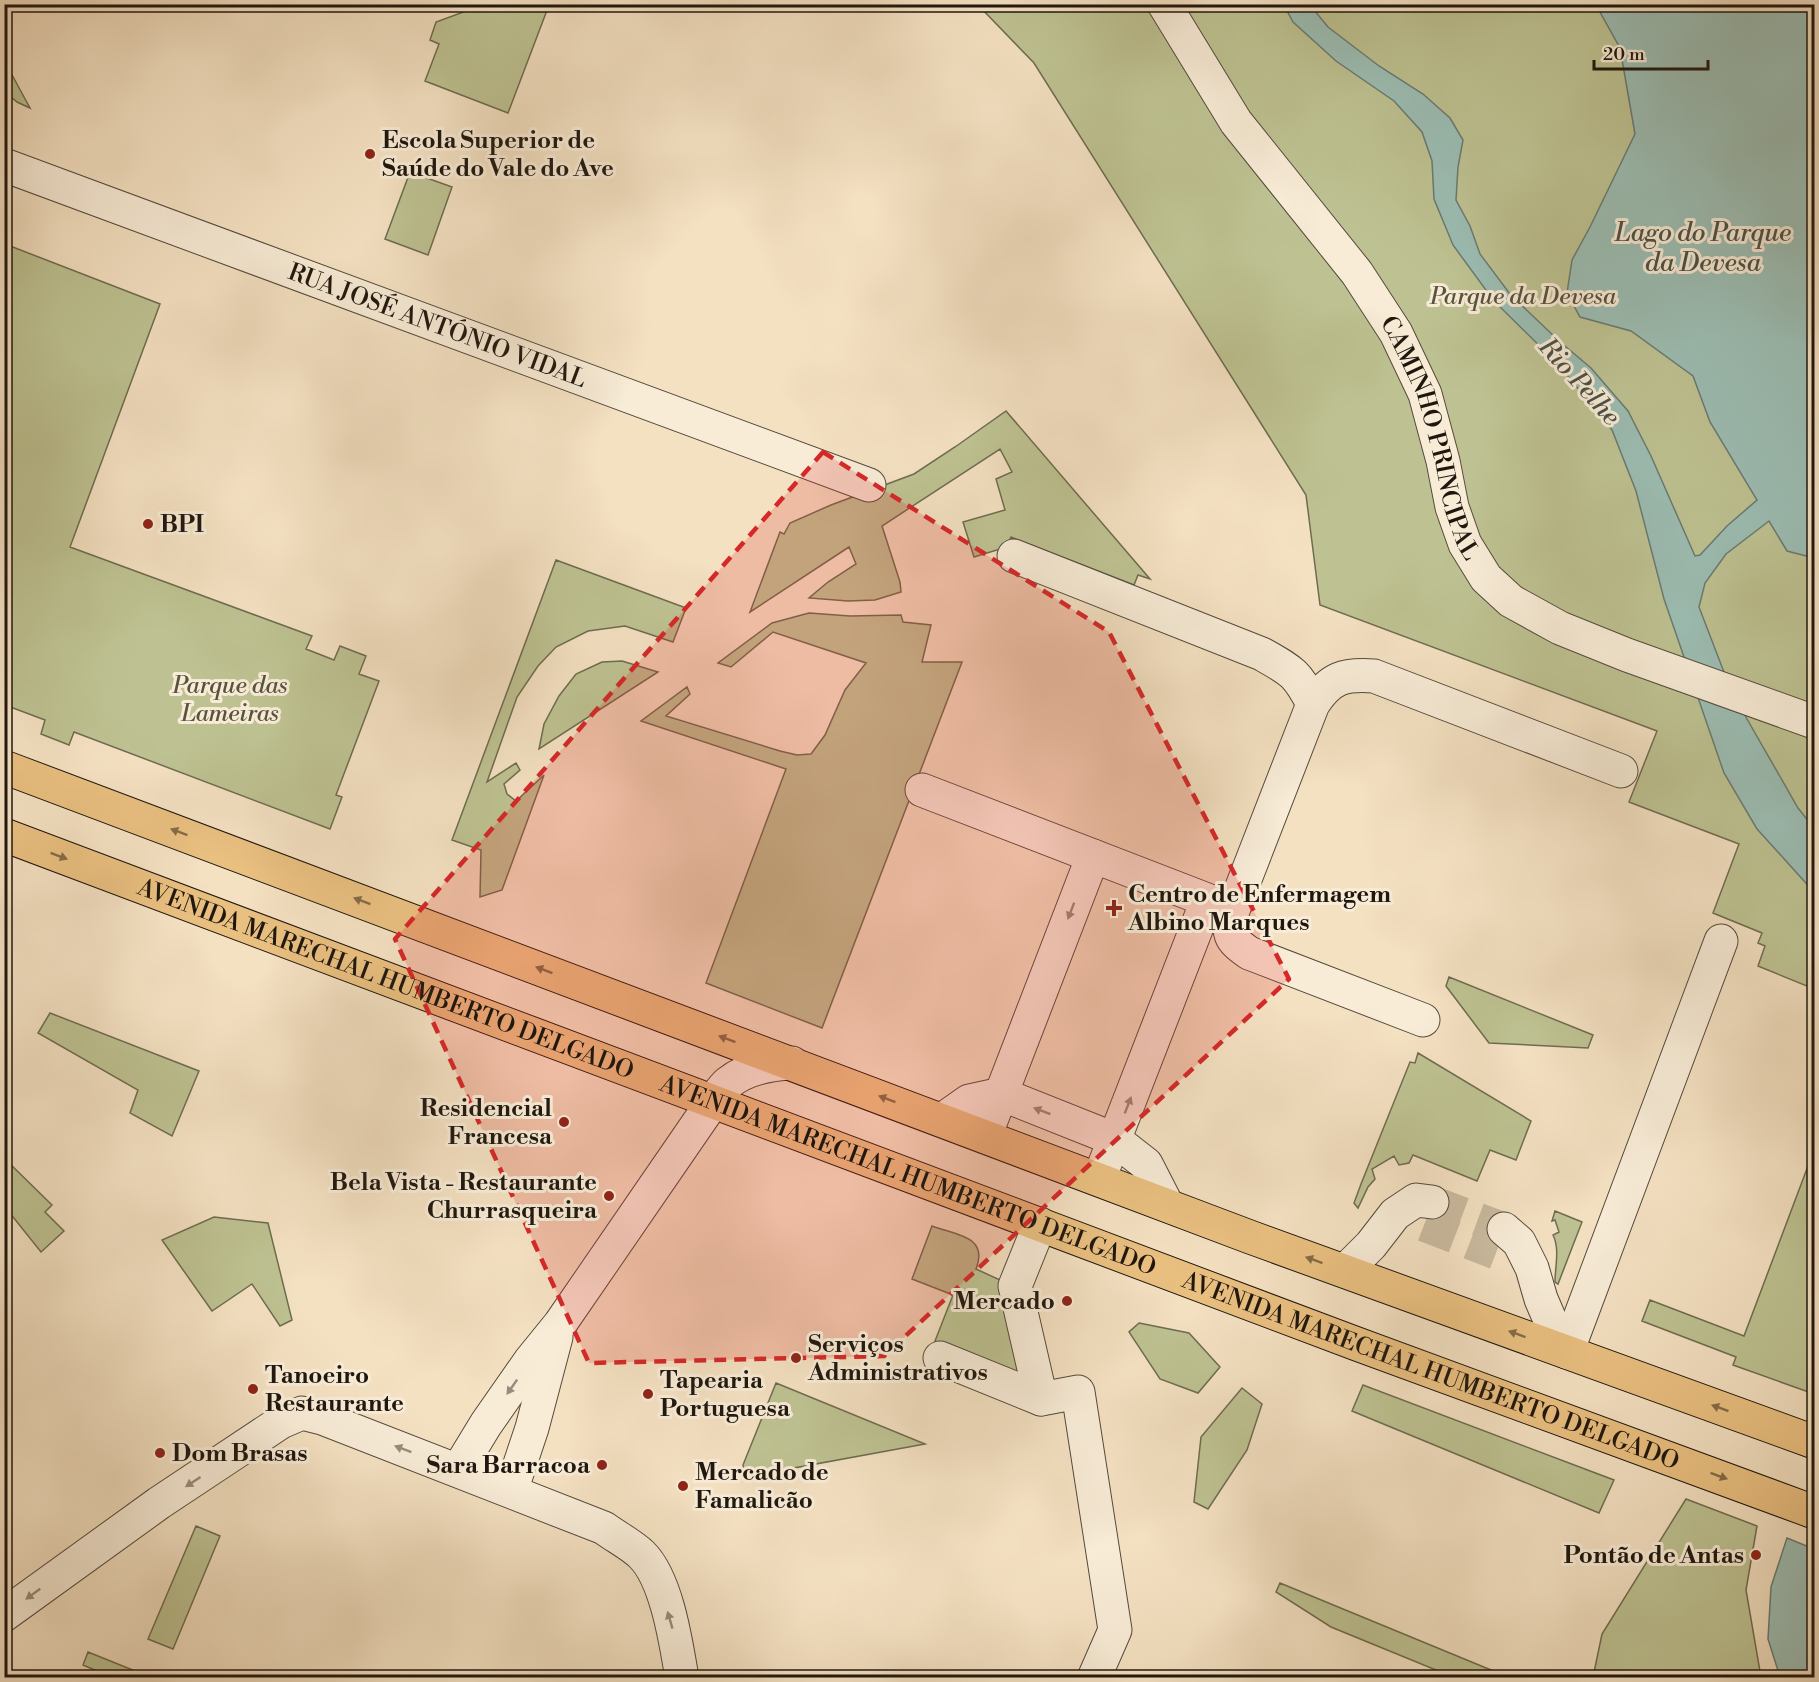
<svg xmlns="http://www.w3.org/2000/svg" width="1819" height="1682" font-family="'Libre Bodoni',serif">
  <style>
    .green { fill: #bec292; stroke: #6e6c50; stroke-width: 1.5 }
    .water { fill: #9cbeb4; stroke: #6a7b72; stroke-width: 1.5 }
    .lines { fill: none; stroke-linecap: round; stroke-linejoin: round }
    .minor-tunnel { stroke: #c9b99e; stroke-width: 33; stroke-dasharray: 33 16; stroke-linecap: butt }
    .minor-casing { stroke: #544a3c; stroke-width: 35 }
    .major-casing { stroke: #1f170f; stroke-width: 35 }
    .minor { stroke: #f8ecd7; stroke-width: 33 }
    .major { stroke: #eac081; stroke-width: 33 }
    .oneway { fill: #846c48 }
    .oneway2 { fill: #968c7d }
    .marked { fill: #d62828; fill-opacity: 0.2; stroke: #d62828; stroke-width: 4.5; stroke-dasharray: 12 8; stroke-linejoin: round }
    .poi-dot { fill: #8f2418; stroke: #f8ecd7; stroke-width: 2 }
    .labels { text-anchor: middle; stroke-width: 6; stroke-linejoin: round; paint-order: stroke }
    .poi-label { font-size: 24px; font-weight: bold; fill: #1f170f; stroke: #f8ecd7; text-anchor: start }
    .park-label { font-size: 24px; font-style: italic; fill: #57533d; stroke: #f8ecd7 }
    .street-label { font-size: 24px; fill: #1f170f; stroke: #f8ecd7 }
    .water-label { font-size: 26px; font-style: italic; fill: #4b5149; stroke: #f8ecd7 }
  </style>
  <rect width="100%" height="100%" fill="#f4e1c2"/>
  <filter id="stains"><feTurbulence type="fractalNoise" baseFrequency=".00333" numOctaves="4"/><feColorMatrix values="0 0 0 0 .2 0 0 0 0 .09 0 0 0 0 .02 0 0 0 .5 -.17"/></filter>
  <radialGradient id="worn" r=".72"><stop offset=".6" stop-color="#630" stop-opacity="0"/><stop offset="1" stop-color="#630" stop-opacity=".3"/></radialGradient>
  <!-- green -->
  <path class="green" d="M485,4L549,5L508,113L425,81L439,44L430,40L436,22Z
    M978,5H1814V989L1758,966L1765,946L1758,943L1762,933L1713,913L1739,844L1629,802L1657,731L1320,605L1306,495L1034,63Z
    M5,62L30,108L17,102L5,92Z
    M410,172L452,187L428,255L385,239Z
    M5,244L160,304L70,547L312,636L306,649L334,660L340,646L366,656L359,674L379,681L336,795L342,797L330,829L74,732L69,745L41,734L45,720L5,705Z
    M1006,411L1150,579L1138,575L1134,585L1011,537L1007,547L974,557L963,522L1005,510L996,479L1012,472L1000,449L882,526L900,582L901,592L875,600L848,601L809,598L828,582L856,564L849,547L750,612L780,532L784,534L790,523L831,505L914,474L955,447Z
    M556,560L686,608L673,642L625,626L588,631L556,647L538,666L517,697L487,782L516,763L520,770L504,784L507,794L516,801L544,775L502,890L480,897L481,850L452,840Z
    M809,613L850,616L901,615L903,622L931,625L922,662H962L822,1028L706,983L786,769L641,721L687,687L690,694L666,716L780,751L797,755L811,754L825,735L845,690L866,663L773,632L731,667L718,663L772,623Z
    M622,661L658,672L539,749L544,724L559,696L576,674L602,662Z
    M1449,977L1593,1035L1588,1048L1489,1043L1446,986Z
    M50,1013L199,1071L172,1136L130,1113L138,1090L38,1033Z
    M1418,1053L1531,1121L1516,1160L1490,1150L1477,1181L1413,1155L1409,1163L1399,1165L1394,1156L1372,1169L1375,1179L1368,1187L1358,1208L1354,1203L1361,1184L1410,1062L1415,1063Z
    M1814,1150V1394L1733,1365L1736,1357L1642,1321L1650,1300L1744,1336Z
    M6,1160L52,1205L45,1212L64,1231L41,1252L5,1207L4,1164Z
    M1555,1211L1582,1222L1558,1284L1555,1282C1555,1267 1560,1249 1553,1235L1559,1232L1555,1220L1552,1221Z
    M214,1217L268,1223L292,1320L280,1326L252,1284L212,1311L162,1240Z
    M932,1226C956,1235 989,1236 976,1269L1000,1280L1020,1376L935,1341L953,1295L912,1279Z
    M1139,1323L1189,1333L1220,1367L1198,1393L1160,1379L1129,1332Z
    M776,1383L925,1444L745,1477L743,1465Z
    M1363,1385L1614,1480L1599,1513L1352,1411Z
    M1242,1388L1262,1404L1247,1450L1208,1509L1194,1502L1201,1437Z
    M1686,1499L1757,1526L1746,1590L1761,1677H1593L1602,1634Z
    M196,1526L220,1536L173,1649L148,1639Z
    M1814,1577V1677L1809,1662V1594Z
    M1280,1583L1508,1677H1453L1331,1627L1276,1592Z
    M88,1652L150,1677H111L83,1665Z"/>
  <!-- water -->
  <path class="water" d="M1284,5H1310L1328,27L1379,66L1423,94L1450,118L1463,140L1458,167L1456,200L1470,226L1480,254L1510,294L1559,341L1591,368L1628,411L1651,456L1695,556L1700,555L1727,526L1757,500L1710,422L1693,376L1631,331L1580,317L1567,293L1572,260L1590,227L1635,134L1620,48L1596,5H1814V556L1810,557L1787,551L1769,521L1726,554L1705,583L1699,607L1727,680L1747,719L1798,808L1814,828V892L1757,829L1724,773L1664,599L1636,491L1612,430L1558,364L1494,301L1453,245L1434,199L1432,161L1422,132L1394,101L1336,61L1293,22Z
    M1787,1538L1814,1549V1577L1809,1595V1662L1814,1677H1780L1768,1639L1771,1587Z"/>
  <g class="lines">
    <!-- minor-tunnel -->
    <path class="minor-tunnel" d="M1432,1202L1504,1229
      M1424,1225L1496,1253"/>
    <defs>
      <g id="minor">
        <path id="s1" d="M1164,4L1236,122L1357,273L1396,333L1425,394L1443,461L1452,507L1465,544L1486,578L1511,601L1560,628L1627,655L1814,722"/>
        <path id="s2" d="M4,165L869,485"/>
        <path d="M1014,556L1262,654C1292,671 1297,673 1313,704"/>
        <path d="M922,790L1233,910"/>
        <path d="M1423,1020L1249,953C1229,939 1227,934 1233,910L1313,704C1331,677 1344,674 1374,676L1621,771"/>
        <path d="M942,1120L969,1101L1001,1094L1114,1139L1146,1164L1167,1205"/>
        <path d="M985,1136L1093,856"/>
        <path d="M1099,1179L1207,901"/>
        <path d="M1040,1224L1015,1286L1041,1399L1078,1392L1115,1630L1094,1678"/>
        <path d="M1504,1229L1519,1242L1532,1268L1541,1299L1553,1327L1567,1352"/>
        <path d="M1345,1271L1371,1245L1395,1214L1416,1200L1432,1202"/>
        <path d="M1567,1352L1721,941"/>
        <path d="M940,1358L1041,1399"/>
        <path d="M458,1470L486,1424L530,1361L560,1324L712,1103C717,1097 722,1088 728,1083C746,1068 770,1064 792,1063"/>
        <path d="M511,1491L532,1428L556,1337"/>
        <path d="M4,1615L159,1503L281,1422L302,1413L322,1418L604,1528C616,1537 632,1545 642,1555C667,1580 676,1643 682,1678"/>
      </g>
      <g id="major">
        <path d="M4,767L1250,1237L1814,1442"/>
        <path id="s3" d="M4,835L1357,1344L1814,1512"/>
      </g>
    </defs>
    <!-- minor casing -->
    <use href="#minor" class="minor-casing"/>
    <!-- major casing -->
    <use href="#major" class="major-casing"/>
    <!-- minor -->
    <use href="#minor" class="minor"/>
    <!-- major -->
    <use href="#major" class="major"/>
  </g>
  <!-- one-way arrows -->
  <defs><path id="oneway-solid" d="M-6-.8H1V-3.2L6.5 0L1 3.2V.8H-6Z" transform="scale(1.5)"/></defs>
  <g class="oneway">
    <use href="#oneway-solid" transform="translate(179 832) rotate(-159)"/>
    <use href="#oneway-solid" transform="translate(59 856) rotate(21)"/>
    <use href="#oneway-solid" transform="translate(362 901) rotate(-159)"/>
    <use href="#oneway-solid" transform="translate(544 970) rotate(-159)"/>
    <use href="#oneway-solid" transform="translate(727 1039) rotate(-159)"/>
    <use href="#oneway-solid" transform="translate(887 1099) rotate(-159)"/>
    <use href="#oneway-solid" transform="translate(1314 1260) rotate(-160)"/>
    <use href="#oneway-solid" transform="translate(1517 1334) rotate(-160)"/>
    <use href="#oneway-solid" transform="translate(1720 1408) rotate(-160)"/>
    <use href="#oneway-solid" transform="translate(1719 1476) rotate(20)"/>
  </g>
  <g class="oneway2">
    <use href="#oneway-solid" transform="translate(1071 911) rotate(111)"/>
    <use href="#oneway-solid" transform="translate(1128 1105) rotate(-69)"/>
    <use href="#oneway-solid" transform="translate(1042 1111) rotate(-159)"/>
    <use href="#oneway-solid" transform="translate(512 1387) rotate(125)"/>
    <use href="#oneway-solid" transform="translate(403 1449) rotate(-159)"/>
    <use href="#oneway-solid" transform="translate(193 1482) rotate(147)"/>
    <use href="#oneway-solid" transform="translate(33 1594) rotate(144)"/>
    <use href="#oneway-solid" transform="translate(670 1620) rotate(-106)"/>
  </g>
  <!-- marked area -->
  <path class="marked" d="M823,452L1109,632L1289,979L884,1356L589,1363L395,939Z"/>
  <!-- markers -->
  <g class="poi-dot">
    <circle cx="370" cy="154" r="6"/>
    <circle cx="148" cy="524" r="6"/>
    <path d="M1111 899h6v6h6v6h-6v6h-6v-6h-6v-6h6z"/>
    <circle cx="564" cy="1122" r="6"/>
    <circle cx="609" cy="1196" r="6"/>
    <circle cx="1067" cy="1301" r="6"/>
    <circle cx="796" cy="1358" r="6"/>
    <circle cx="253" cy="1389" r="6"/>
    <circle cx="648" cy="1394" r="6"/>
    <circle cx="160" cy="1453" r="6"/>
    <circle cx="602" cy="1465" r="6"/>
    <circle cx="683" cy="1486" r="6"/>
    <circle cx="1756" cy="1555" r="6"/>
  </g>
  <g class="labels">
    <!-- poi labels -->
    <g class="poi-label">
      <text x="382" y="148">Escola Superior de<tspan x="382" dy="28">Saúde do Vale do Ave</tspan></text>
      <text x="160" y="532">BPI</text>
      <text x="1128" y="902">Centro de Enfermagem<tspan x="1128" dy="28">Albino Marques</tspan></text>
      <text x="552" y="1116" text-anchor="end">Residencial<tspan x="552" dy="28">Francesa</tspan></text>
      <text x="597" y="1190" text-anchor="end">Bela Vista - Restaurante<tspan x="597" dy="28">Churrasqueira</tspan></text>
      <text x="1055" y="1309" text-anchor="end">Mercado</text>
      <text x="808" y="1352">Serviços<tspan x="808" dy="28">Administrativos</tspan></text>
      <text x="265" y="1383">Tanoeiro<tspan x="265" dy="28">Restaurante</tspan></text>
      <text x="660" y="1388">Tapearia<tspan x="660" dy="28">Portuguesa</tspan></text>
      <text x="172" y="1461">Dom Brasas</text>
      <text x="590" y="1473" text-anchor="end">Sara Barracoa</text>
      <text x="695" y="1480">Mercado de<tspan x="695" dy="28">Famalicão</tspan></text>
      <text x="1744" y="1563" text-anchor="end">Pontão de Antas</text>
    </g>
    <!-- park labels -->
    <g class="park-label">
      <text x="1523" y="304">Parque da Devesa</text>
      <text x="230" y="693">Parque das<tspan x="230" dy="28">Lameiras</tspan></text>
    </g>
    <!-- street labels -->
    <g class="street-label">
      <text dy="8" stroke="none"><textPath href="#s2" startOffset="462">RUA JOSÉ ANTÓNIO VIDAL</textPath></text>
      <text dy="8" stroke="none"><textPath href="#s1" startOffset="514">CAMINHO PRINCIPAL</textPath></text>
      <text dy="8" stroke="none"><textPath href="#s3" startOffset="408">AVENIDA MARECHAL HUMBERTO DELGADO</textPath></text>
      <text dy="8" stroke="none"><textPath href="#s3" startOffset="966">AVENIDA MARECHAL HUMBERTO DELGADO</textPath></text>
      <text dy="8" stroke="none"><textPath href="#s3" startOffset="1524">AVENIDA MARECHAL HUMBERTO DELGADO</textPath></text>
    </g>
    <!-- water labels -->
    <g class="water-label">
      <text x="1703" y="241">Lago do Parque<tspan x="1703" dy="30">da Devesa</tspan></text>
      <text transform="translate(1580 381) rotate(48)" y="9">Rio Pelhe</text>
    </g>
  </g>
  <!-- margin -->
  <rect width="1819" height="1682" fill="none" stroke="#f4e1c2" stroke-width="24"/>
  <rect x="6" y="6" width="1807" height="1670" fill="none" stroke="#1f170f" stroke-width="3"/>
  <rect x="12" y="12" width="1795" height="1658" fill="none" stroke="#1f170f" stroke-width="1.5"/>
  <!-- scale -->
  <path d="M1594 60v9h114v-9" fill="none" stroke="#1f170f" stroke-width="3"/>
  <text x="1603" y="60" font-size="18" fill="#1f170f" stroke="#f8ecd7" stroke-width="4.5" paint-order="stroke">20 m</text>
  <rect width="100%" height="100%" filter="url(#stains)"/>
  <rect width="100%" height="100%" fill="url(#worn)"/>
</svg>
